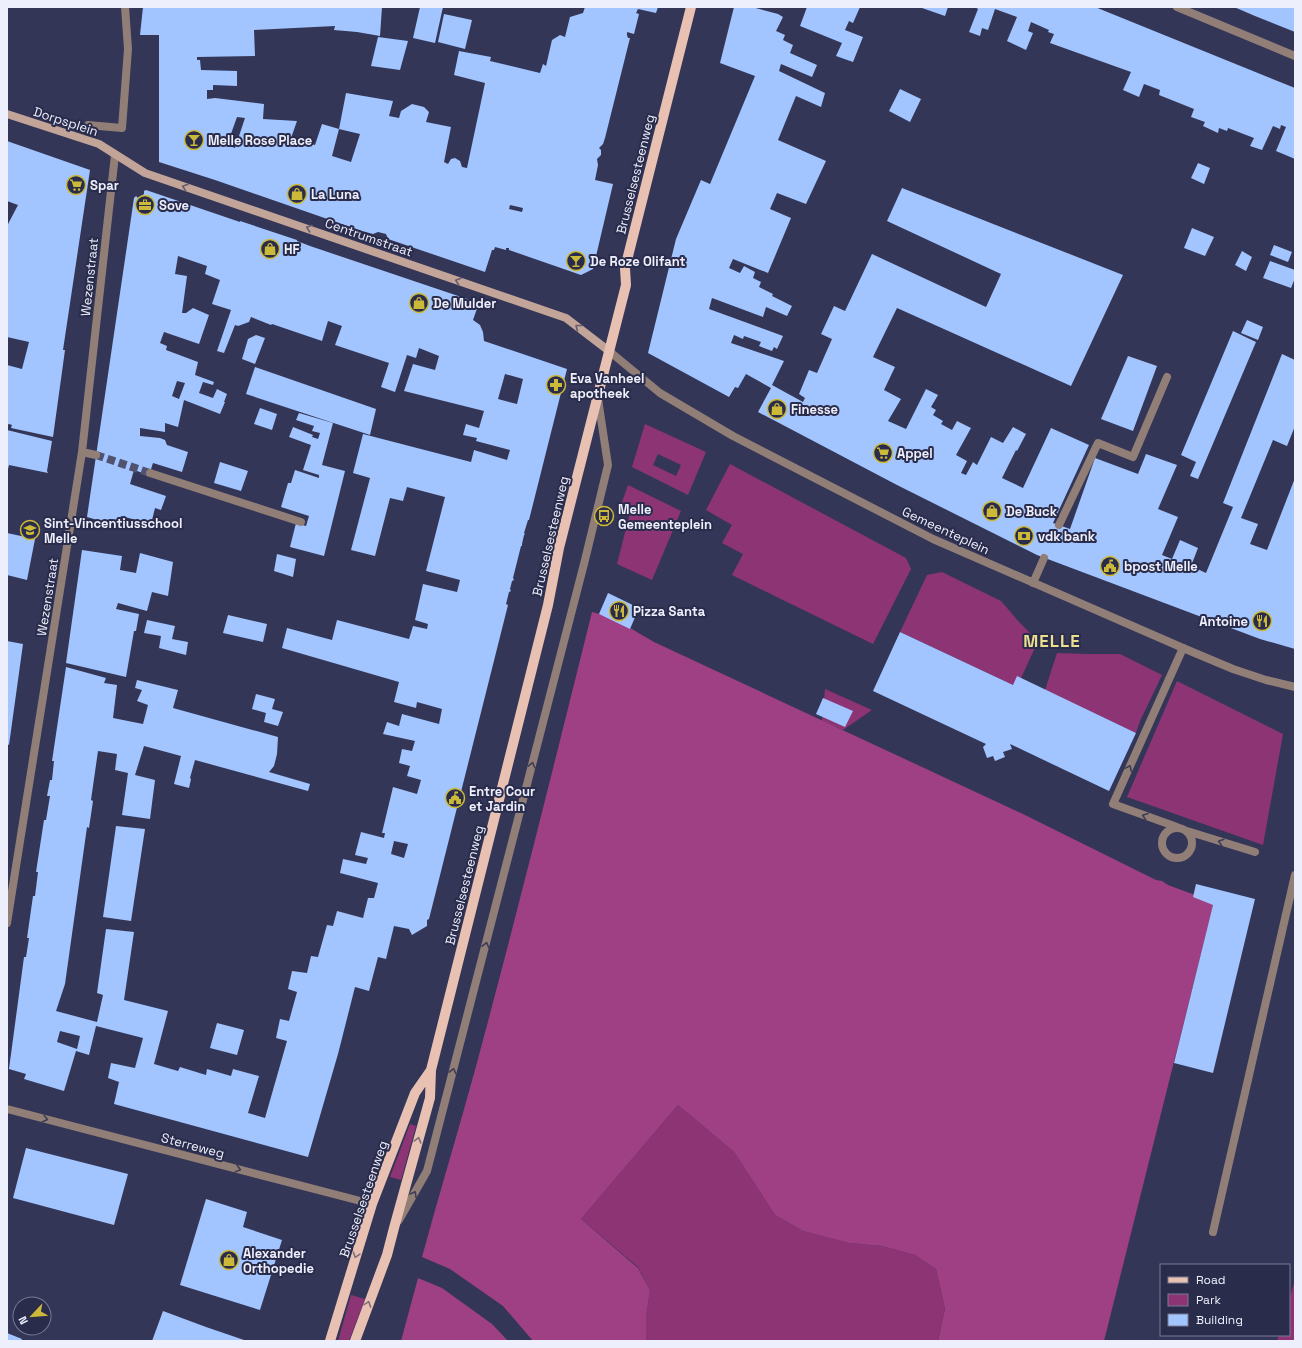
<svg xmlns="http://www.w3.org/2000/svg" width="1302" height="1348" font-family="'Space Grotesk',sans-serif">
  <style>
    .green { fill: #8d3474; fill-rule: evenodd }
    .forest { fill: #9f3f84 }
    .building { fill: #a2c5ff; fill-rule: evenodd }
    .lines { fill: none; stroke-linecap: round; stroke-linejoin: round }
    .street-tunnel { stroke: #505270; stroke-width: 8; stroke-dasharray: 8 4; stroke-linecap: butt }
    .lane { stroke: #917e77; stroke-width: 8 }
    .street { stroke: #917e77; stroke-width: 8 }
    .secondary { stroke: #c2a499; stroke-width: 8 }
    .primary { stroke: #e8c1b3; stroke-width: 10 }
    .oneway { stroke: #675c6b }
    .oneway2 { stroke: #3f3c55 }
    .oneway3 { stroke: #7f6f7a }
    .labels { text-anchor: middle; stroke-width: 4; stroke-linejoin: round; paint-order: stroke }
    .street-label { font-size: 13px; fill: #eeeffc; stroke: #2a2c4c }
    .poi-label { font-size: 13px; font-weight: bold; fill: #eeeffc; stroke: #2a2c4c; text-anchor: start }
    .district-label { font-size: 17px; font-weight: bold; letter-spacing: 1px; fill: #ebde8f; stroke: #2a2c4c }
  </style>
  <rect width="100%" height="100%" fill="#343657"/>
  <!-- green -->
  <path class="green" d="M645,424L706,452L688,495L632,467ZM658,454L681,465L676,476L653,465Z
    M730,464L906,558L911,569L873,644L732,575L743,554L722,543L732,525L706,510Z
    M628,485L681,511L652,580L617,564L631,509L621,505Z
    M942,572L1001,601L1019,622L1038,641L1017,687L900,632L927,575Z
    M1057,653L1087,654H1120L1162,675L1140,721L1136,733L1045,690Z
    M1177,681L1283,734L1263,845L1127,797Z
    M825,689L872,710L843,730L822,721Z
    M678,1105L734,1152L775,1215L803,1231L849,1243L882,1246L915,1255L936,1269L945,1309L938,1341H646V1318L650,1290L638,1267L581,1219Z
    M410,1124L416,1126L401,1180L390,1177Z
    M1295,1280V1341H1277L1279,1335H1289V1300Z
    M351,1295L365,1299L349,1341H338Z"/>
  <!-- forest -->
  <path class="forest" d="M592,612C614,617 635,631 654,642L1027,816L1156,880L1162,881L1168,885L1214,902L1104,1341H938L945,1309L936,1269L915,1255L882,1246L849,1243L803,1231L775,1215L734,1152L678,1105L581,1219L638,1268L650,1290L646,1318V1341H533L503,1306L450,1269L422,1257C439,1194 458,1132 475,1070C516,918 554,765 592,612Z
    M418,1278L442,1288L492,1324L508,1341H401Z"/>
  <!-- building -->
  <path class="building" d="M143,7H382L380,36L357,32L334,30L335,26L254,30L255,56L197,57V60H200L201,70L237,71V86L213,85V90H207V99L215,98L264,104L263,119L297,121L291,138L315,145L322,124L339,129L332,156L351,162L360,134L339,129L346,93L393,101L389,116L399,118L401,111L412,104L424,107L429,112L426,122L451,127L444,162L448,164L451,159L455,158L460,161L462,167L467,168L485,83L454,75L459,51L491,57L490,61L540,73L543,64L546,66L552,40L560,35L565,37L570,17L583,13L585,7H658L656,13L638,9L636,13L639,14L634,34L627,32V35L628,38H630L605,138L603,144L599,148L601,150V155L597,159L598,165L595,180L613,184L593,269L581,275L509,250V248H506V250L495,247L494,250H492L485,272L388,239L386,234L378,232L373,234L362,231L215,180L159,162V35H140ZM237,117L245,118L235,148L227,145ZM510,205L523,208L522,212L509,209Z
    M420,7H443L435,43L413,38Z
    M734,7H752L778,14L783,17L776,31L785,35L783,40L793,45L790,53L817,65L812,77L781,64L779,71L825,93L821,107L796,96L778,140L826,161L806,204L777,193L770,209L791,218L768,273L733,259L729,268L740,273L744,266L755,272L753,278L761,282L759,287L773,294L772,296L792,306L787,316L766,307L763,317L712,298L709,309L783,336L777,349L774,347L772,351L759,346L761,342L744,336L743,339L734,335L731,343L784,361L772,385L803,402L805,398L799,394L809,370L817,373L832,339L821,334L834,306L845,311L872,254L986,307L1001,274L887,221L902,188L1123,275L1071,386L897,308L873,357L895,367L884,390L901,399L888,421L906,429L926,389L938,395L931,407L936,410L933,415L943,421L941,424L952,430L957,421L971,428L956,455L967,461L961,473L966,475L973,462L977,465L991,437L1003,443L1013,427L1026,434L1017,451L1016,450L1002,478L1023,488L1051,428L1089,445L1053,523L1070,529L1095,458L1138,474L1146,454L1177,465L1158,509L1178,517L1162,555L1172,559L1180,540L1198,548L1191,566L1206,573L1233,507L1223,503L1282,354L1295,360V426L1287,446L1273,440L1241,518L1258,524L1250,544L1267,550L1295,478V649L1260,639L1037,555L897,485L758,412L771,388L746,374L738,388L735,387L729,397L648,353L676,239L701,180L710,184L755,76L720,63Z
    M807,7H860L853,23L849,21L845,30L863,37L853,62L836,56L842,43L800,26Z
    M923,7H948L945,16L922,8Z
    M975,7H1095L1295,88V159L1276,151L1286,127L1281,125L1280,129L1273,126L1262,150L1250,146L1254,138L1228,128L1227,131L1219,128L1218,133L1203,126L1205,122L1191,117L1194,109L1159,95L1160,90L1144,84L1139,97L1123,90L1131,72L1050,43L1054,34L1048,32L1049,30L1031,22L1028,31L1033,33L1026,50L1007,41L1017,17L995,9L988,30L982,28L980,36L969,32L978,9Z
    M1234,7H1295V32L1255,16Z
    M444,14L472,20L465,49L438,42Z
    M378,37L408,41L400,70L371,66Z
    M900,89L921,99L910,122L889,111Z
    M7,141L90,170L63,350H65L53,437L11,428L12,425L9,424L7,425V365L22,369L29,342L7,337V226L18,205L7,201Z
    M1198,163L1210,168L1204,184L1191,178Z
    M146,190L240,222V221L297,240V241L310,246L479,303L473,320L480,325L483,332L484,341L567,369L529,520H528L524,533L525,534L524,535L522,544V546H521L513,578L514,580L512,581L510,589L511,591L509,592L506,604L508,605L429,919L427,920V926L412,935L409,929L394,926L386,959L378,957L369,991L355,987L338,1054L308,1157L114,1104L119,1082L108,1078L111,1063L135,1068L143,1038L96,1026L89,1055L76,1051L64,1091L24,1079L26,1074L9,1069L24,957H26L29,938H27L33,896H35L38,872H36L44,820H46L50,796H47L50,780H52L54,761H52L66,667L106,678L104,683L117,685L113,718L143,724L148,705L137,701L142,690L135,688L137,680L178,690L173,708L278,737L277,754L274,766L269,772L310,784L308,791L195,760L190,778L191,779L189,788L174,784L181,756L144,746L135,775L155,780L150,819L122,815L128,773L115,770L117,754L98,751L91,800L93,801L89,828L87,827L65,984L56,1011L97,1022L103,995L97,993L106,929L134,932L124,1000L168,1011L154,1064L178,1071L180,1067L206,1075L207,1069L231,1076L233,1069L259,1076L248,1113L265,1118L287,1041L276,1038L280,1019L289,1021L297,992L288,989L292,971L307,973L311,956L318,957L327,925L333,926L337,911L363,918L368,898H374L378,883L340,873L343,859L366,864L368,858L355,855L361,832L384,838L385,833H382L393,787L417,794L421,780L407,776L410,766L399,763L402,749L412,751L415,741L383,734L387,722L399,726L402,714L439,724L442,709L417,702L416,708L394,702L399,682L282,648L287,628L332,640L337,620L409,639L413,626L427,629L428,624L415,620L423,584L457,592L460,580L426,571L445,497L407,487L403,501L390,498L375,556L351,550L370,478L353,473L363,434L471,462L474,450L507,460L510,450L476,441L477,438L463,435L466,424L479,428L484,411L404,391L413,364L435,370L439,356L419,348L416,358L407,355L395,392L381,387L389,363L335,345L342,326L328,321L322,341L272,324L271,325L251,317L249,322L238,326L235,325L224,353L217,351L231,310L212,304L220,280L205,274L207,266L178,256L175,274L187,276L182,313H186L193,308L209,315L199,344L164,332L160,343L167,346L166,350L198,362L195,375L214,382L213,385L203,382L199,393L213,398L217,389L227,394L224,402H225L220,414L184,400L178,427L165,423V432L140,428V436L160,438L165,440L167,445L188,452L182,472L153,463L149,475L134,470L130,484L166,496L161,510L155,508L151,524L121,516L118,526L87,517L134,198L136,196L138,198L144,194V191ZM505,374L523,379L517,404L498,399ZM177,381L185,383L179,399L172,396ZM394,841L408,844L404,858L391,854ZM60,1031L80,1036L77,1049L57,1042Z
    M1192,228L1214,237L1205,256L1184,248Z
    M1274,245L1292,252L1288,262L1270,255Z
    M1242,251L1252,257L1246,271L1235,265Z
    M1270,261L1295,270V278L1291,288L1263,278Z
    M1247,320L1263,327L1258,340L1241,333Z
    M1233,331L1256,342L1198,479L1190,476L1196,462L1181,455Z
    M256,335L265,338L255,364L242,359L248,339Z
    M1128,356L1157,366L1133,431L1101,419Z
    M255,367L376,409L370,435L246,394Z
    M260,408L277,414L272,430L254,424Z
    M299,413L333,423L322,465L345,471L324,556L290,547L296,523L306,526L309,516L281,507L288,483H291L295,470L319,478V475L303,470L311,445L289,437L293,427L313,435L312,437L318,439L320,433L312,431L314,426L296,420Z
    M7,430L52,441L47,471L48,473L9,465L8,469L7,468Z
    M220,462L248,471L241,491L214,483Z
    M7,533L35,539L27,580L7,575Z
    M82,550L122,556L120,570L136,573L140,553L173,562L168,596L152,592L147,611L118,603L116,609L139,614L136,631H134L126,677L66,663Z
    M277,554L296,559L293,577L274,571Z
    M608,593L639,608L630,629L599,614Z
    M228,615L267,624L263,642L223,633Z
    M147,620L175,626L172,639L188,642L186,655L159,648L161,636L144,633Z
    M900,632L1013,685L1017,676L1136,733L1109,791L1010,744L1012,749L1003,752L1005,757L995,761L993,756L987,758L983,747L986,744L873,691Z
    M7,641L23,644L9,745L7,744Z
    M256,694L275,699L272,709L283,712L278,726L264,722L266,713L252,709Z
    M823,698L853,711L845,727L816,714Z
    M116,826L145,829L131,921L103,917Z
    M1196,884L1255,899L1213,1073L1174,1063L1213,905L1193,897Z
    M217,1023L244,1030L237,1055L210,1048Z
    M26,1148L128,1174L114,1225L13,1198Z
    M206,1199L247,1212L243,1227L282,1240L260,1310L180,1285Z
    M163,1311L206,1327L247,1341H152Z
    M7,1333L22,1339L21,1341H7Z"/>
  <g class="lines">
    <!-- street-tunnel -->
    <path class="street-tunnel" d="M96,455L150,473"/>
    <!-- lane -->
    <path class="lane" d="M1059,525L1098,443L1133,457L1167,377
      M1033,583L1044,558
      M1177,827L1113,804L1183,648
      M1162 843a15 15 0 1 1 30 0a15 15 0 1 1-30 0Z
      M1187,831L1255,852
      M399,1220L427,1171L585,560L608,465L598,399
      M1213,1232L1295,875"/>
    <!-- street -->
    <path class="street" d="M1177,7L1295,56
      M88,125L122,128L128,49L125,7
      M609,351L660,393L733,436L933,539L1183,648L1233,669L1266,680L1295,687
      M82,452L96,455
      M150,473L301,522
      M7,923L82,452L115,155
      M7,1109L372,1204"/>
    <!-- secondary -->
    <path class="secondary" d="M7,114L99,144L145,173L566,318L609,351"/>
    <!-- primary -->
    <path class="primary" d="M330,1341L372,1204L415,1093L431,1070
      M355,1341L387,1255L394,1228L430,1098L431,1070L548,605L559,548L626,285L625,268L691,7"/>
  </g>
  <!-- one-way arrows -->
  <defs><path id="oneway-chevron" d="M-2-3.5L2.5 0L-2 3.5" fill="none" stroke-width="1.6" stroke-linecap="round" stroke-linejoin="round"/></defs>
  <g class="oneway">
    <use href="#oneway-chevron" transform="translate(185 187) rotate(-161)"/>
    <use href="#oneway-chevron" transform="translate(309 228) rotate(-161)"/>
    <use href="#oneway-chevron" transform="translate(458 281) rotate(-161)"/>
    <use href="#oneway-chevron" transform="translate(578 327) rotate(-142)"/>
  </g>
  <g class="oneway2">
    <use href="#oneway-chevron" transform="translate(532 765) rotate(-76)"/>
    <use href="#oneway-chevron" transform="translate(1129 768) rotate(-66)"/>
    <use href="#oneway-chevron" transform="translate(1145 816) rotate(-160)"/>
    <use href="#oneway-chevron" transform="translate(1221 842) rotate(-163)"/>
    <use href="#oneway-chevron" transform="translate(486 945) rotate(-76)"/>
    <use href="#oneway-chevron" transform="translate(453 1071) rotate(-76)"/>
    <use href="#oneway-chevron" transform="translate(45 1119) rotate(14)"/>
    <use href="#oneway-chevron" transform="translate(238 1169) rotate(15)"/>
    <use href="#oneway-chevron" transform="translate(414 1194) rotate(-60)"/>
  </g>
  <g class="oneway3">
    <use href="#oneway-chevron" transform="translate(418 1140) rotate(-75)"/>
    <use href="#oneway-chevron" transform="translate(356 1255) rotate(107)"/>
    <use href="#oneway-chevron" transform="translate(368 1304) rotate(-70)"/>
  </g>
  <!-- icons -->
  <defs>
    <symbol id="bar-ring" viewBox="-11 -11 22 22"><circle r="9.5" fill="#2a2c4c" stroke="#cdb938" stroke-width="1.5"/><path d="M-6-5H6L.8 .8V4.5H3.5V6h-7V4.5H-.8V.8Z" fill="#cdb938"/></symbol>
    <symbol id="supermarket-ring" viewBox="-11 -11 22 22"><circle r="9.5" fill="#2a2c4c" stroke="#cdb938" stroke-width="1.5"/><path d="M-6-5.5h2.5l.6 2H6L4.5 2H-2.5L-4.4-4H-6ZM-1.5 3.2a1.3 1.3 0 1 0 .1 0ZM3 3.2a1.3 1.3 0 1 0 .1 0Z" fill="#cdb938"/></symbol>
    <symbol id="shop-ring" viewBox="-11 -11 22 22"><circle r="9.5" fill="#2a2c4c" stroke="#cdb938" stroke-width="1.5"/><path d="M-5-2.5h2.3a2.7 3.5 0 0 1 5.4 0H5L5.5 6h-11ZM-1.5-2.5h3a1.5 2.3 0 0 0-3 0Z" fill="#cdb938"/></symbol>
    <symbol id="office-ring" viewBox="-11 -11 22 22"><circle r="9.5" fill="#2a2c4c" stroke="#cdb938" stroke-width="1.5"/><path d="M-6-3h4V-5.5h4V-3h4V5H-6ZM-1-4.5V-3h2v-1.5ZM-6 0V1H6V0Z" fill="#cdb938"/></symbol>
    <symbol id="pharmacy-ring" viewBox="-11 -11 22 22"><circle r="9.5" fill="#2a2c4c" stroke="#cdb938" stroke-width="1.5"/><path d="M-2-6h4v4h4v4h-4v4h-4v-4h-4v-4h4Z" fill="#cdb938"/></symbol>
    <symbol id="bus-ring" viewBox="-11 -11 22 22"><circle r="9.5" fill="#2a2c4c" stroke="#cdb938" stroke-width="1.5"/><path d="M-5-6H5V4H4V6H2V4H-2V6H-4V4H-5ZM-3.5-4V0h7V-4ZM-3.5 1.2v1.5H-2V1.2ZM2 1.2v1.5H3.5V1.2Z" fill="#cdb938"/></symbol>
    <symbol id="school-ring" viewBox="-11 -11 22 22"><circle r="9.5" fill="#2a2c4c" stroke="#cdb938" stroke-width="1.5"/><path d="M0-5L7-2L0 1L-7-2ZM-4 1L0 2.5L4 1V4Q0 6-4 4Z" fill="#cdb938"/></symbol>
    <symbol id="bank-ring" viewBox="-11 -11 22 22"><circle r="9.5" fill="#2a2c4c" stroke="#cdb938" stroke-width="1.5"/><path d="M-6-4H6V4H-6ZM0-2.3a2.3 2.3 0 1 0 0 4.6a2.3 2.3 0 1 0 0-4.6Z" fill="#cdb938"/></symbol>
    <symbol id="civic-ring" viewBox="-11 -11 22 22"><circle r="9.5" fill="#2a2c4c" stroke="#cdb938" stroke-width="1.5"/><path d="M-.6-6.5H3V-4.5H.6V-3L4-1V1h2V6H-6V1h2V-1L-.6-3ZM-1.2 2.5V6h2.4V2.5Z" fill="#cdb938"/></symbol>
    <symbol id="restaurant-ring" viewBox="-11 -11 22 22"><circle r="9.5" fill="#2a2c4c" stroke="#cdb938" stroke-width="1.5"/><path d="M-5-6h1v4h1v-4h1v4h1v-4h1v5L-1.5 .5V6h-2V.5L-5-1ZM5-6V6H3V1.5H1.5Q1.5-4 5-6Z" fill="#cdb938"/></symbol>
  </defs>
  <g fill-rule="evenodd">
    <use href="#bar-ring" x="183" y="129" width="22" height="22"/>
    <use href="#supermarket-ring" x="65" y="174" width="22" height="22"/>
    <use href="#shop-ring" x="286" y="183" width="22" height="22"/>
    <use href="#office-ring" x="134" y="194" width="22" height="22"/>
    <use href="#shop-ring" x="259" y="238" width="22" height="22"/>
    <use href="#bar-ring" x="565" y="250" width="22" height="22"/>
    <use href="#shop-ring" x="408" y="292" width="22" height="22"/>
    <use href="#pharmacy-ring" x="545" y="374" width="22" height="22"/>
    <use href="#shop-ring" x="766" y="398" width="22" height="22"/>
    <use href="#supermarket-ring" x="872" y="442" width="22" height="22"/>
    <use href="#shop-ring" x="981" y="500" width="22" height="22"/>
    <use href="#bus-ring" x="593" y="505" width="22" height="22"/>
    <use href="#school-ring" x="19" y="519" width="22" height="22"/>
    <use href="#bank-ring" x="1013" y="525" width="22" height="22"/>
    <use href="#civic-ring" x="1099" y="555" width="22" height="22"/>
    <use href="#restaurant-ring" x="608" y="600" width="22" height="22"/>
    <use href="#restaurant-ring" x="1251" y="610" width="22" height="22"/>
    <use href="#civic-ring" x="444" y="787" width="22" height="22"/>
    <use href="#shop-ring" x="218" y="1249" width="22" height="22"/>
  </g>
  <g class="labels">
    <!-- street labels -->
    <g class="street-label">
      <text transform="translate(66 121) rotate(18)" y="5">Dorpsplein</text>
      <text transform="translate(635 174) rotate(-76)" y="5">Brusselsesteenweg</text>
      <text transform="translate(369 237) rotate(19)" y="5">Centrumstraat</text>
      <text transform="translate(89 277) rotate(-84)" y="5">Wezenstraat</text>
      <text transform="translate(946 530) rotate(25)" y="5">Gemeenteplein</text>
      <text transform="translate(550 536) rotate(-77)" y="5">Brusselsesteenweg</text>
      <text transform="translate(47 597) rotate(-81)" y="5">Wezenstraat</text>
      <text transform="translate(464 885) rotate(-76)" y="5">Brusselsesteenweg</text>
      <text transform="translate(193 1145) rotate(15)" y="5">Sterreweg</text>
      <text transform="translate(363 1199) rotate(-71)" y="5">Brusselsesteenweg</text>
    </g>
    <!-- poi labels -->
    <g class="poi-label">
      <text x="208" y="145">Melle Rose Place</text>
      <text x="90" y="190">Spar</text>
      <text x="311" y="199">La Luna</text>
      <text x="159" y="210">Sove</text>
      <text x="284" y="254">HF</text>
      <text x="590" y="266">De Roze Olifant</text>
      <text x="433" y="308">De Mulder</text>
      <text x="570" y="383">Eva Vanheel<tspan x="570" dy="15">apotheek</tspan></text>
      <text x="791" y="414">Finesse</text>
      <text x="897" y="458">Appel</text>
      <text x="618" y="514">Melle<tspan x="618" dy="15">Gemeenteplein</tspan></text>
      <text x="1006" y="516">De Buck</text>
      <text x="44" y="528">Sint-Vincentiusschool<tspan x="44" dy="15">Melle</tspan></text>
      <text x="1038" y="541">vdk bank</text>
      <text x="1124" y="571">bpost Melle</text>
      <text x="633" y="616">Pizza Santa</text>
      <text x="1248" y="626" text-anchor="end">Antoine</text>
      <text x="469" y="796">Entre Cour<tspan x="469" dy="15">et Jardin</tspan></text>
      <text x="243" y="1258">Alexander<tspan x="243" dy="15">Orthopedie</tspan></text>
    </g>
    <!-- district labels -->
    <g class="district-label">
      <text x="1052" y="647">MELLE</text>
    </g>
  </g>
  <!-- border -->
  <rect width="1302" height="1348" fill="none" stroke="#eeeffc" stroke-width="16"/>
  <!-- legend -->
  <rect x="1160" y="1264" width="130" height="72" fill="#2a2c4c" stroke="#787a92"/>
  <rect x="1168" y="1277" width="20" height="6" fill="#e8c1b3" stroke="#787a92"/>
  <text x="1196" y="1284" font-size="12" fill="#eeeffc">Road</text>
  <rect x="1168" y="1294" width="20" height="12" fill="#8d3474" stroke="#787a92"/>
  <text x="1196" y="1304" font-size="12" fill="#eeeffc">Park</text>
  <rect x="1168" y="1314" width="20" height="12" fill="#a2c5ff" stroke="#787a92"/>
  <text x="1196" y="1324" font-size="12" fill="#eeeffc">Building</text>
  <!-- north arrow -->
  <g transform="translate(32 1316) rotate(244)"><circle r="19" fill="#2a2c4c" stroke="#787a92"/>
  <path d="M0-3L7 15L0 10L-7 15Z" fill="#cdb938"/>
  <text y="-6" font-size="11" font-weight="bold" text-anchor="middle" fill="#eeeffc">N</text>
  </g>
</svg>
